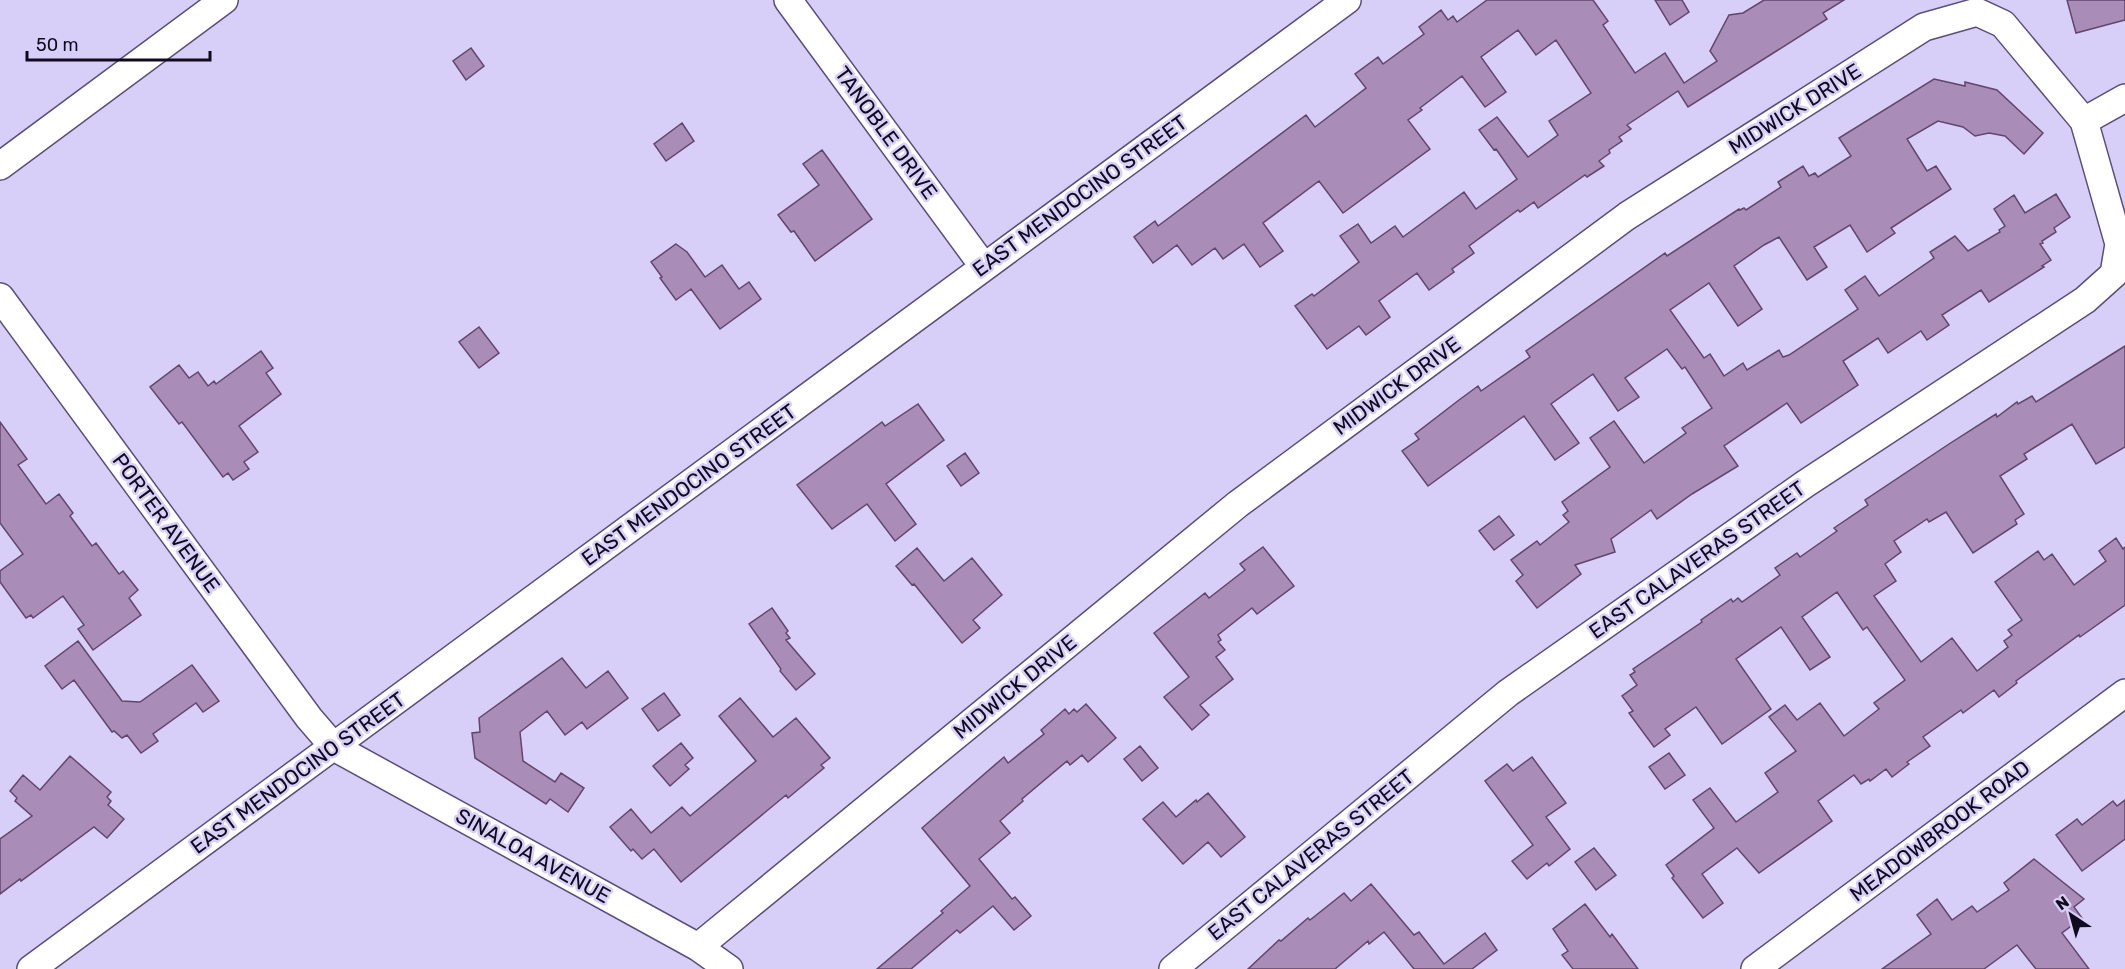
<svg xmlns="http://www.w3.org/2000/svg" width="2125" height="969" font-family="Rubik,sans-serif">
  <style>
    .building { fill: #a98cb8; stroke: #61466d; stroke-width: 1.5 }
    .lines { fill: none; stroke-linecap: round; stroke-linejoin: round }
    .minor-casing { stroke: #5a4f7b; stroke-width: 30 }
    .minor { stroke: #fff; stroke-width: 27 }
    .labels { text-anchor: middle; stroke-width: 5; stroke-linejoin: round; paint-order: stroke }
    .street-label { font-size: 21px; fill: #100b1c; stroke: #d8cff9 }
  </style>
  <rect width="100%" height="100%" fill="#d8cff9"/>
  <!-- building -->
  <path class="building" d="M1487,0H1593L1608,21L1603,25L1635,73L1665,53L1684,83L1717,61L1710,51L1729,15L1743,13L1764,0H1844L1823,13L1827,19L1688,107L1678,91L1627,125L1631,129L1619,137L1622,141L1609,150L1610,153L1599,161L1604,166L1587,177L1585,175L1538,208L1534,202L1520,212L1518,210L1469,246L1474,253L1452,269L1454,272L1429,290L1417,273L1379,301L1390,317L1366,335L1359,326L1327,349L1295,306L1312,294L1314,296L1359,262L1340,236L1358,224L1371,243L1395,226L1403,237L1464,192L1476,209L1517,179L1496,149L1494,150L1479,130L1497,117L1528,157L1558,135L1549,121L1591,93L1556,40L1536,55L1518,30L1481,57L1506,92L1485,107L1462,76L1420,108L1422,110L1408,120L1430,149L1343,213L1319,181L1263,223L1283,251L1260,267L1244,244L1223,259L1215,248L1192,265L1177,245L1153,263L1134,237L1155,221L1158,226L1306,115L1315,127L1366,88L1355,74L1378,57L1383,64L1424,34L1419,27L1441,10L1448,20L1453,16L1457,22Z
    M1655,0H1682L1689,12L1670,25Z
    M2067,0H2125V20L2076,33Z
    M471,48L484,66L466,80L453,61Z
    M1934,79L1965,86V82L1997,90L2043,133L2024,154L2005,136L1989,133L1975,136L1963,127L1938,121L1907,139L1927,171L1936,166L1951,189L1891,228L1895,233L1867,252L1850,225L1814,247L1827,267L1807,280L1779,237L1764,245L1734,266L1762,309L1738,326L1709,283L1670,310L1704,358L1710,354L1724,376L1743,363L1747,370L1779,350L1783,357L1789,355L1858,309L1845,290L1865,276L1879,296L1934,258L1930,252L1955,236L1968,251L2000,232L1999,230L2005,226L1994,209L2014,195L2025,213L2056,194L2070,217L2054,228L2056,232L2042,241L2043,243L2040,244L2051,260L2042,266L2044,267L1989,302L1981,290L1942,315L1949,325L1927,340L1921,331L1888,353L1878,338L1843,361L1858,385L1801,423L1787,403L1724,446L1738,466L1692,494L1657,519L1651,510L1611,539L1615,552L1575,565L1581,574L1537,608L1516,581L1523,575L1511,560L1537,541L1540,545L1569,522L1563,515L1568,511L1562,502L1610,467L1590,438L1614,421L1644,463L1686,433L1682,428L1712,408L1685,367L1682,369L1667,349L1625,378L1639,397L1618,411L1593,374L1551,404L1579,443L1555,460L1524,416L1428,486L1402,451L1419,439L1415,434L1459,400L1478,386L1481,391L1530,357L1526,351L1665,253L1667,256L1739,209L1740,210L1744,208L1746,210L1781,187L1778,182L1803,166L1809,176L1815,173L1818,177L1851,156L1839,138Z
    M682,123L694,141L666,161L654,144Z
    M822,150L872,219L815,261L794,231L791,232L778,215L819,185L803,164Z
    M676,244L687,252L705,277L722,265L739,289L749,282L761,299L720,329L691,289L676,300L660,278L662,277L651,262Z
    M479,327L499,353L479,368L459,342Z
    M2125,346V447L2096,464L2072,424L2024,454L2027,459L2000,476L2024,514L2015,520L2017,524L1973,553L1946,512L1929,522L1927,519L1894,541L1901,552L1885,564L1896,581L1874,596L1921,662L1952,638L1977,671L2008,647L2004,641L2012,635L2008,630L2022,620L1995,582L2038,551L2044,560L2052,554L2074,585L2106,561L2099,551L2116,538L2123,549L2125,547V605L2080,637L2079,635L2016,681L2017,683L1999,697L1994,690L1963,713L1961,710L1923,737L1930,746L1907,762L1909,764L1892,777L1886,769L1870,781L1869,779L1861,784L1854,775L1818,801L1832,821L1759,873L1737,848L1702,874L1723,903L1703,918L1672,878L1674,876L1666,865L1714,828L1693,800L1710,788L1736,822L1778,792L1765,773L1796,751L1769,717L1785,705L1797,720L1820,703L1844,736L1879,709L1874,703L1905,680L1867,627L1863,630L1837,592L1802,617L1830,657L1810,670L1781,627L1736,659L1771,709L1722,744L1696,707L1665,729L1670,735L1654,747L1629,713L1633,711L1622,696L1637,685L1630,675L1635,672L1633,669L1702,622L1701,620L1731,599L1733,602L1738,598L1742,602L1780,575L1775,568L1797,553L1800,557L1837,531L1834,528L1868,505L1865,500L1949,444L1996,414L1997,417L2017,402L2018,404L2032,396L2036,402Z
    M261,351L273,368L266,373L281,394L239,426L258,452L244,462L249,469L233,480L228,473L223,477L182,422L179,424L150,387L179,365L189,378L198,372L208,386L214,381L216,384Z
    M918,404L944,440L886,484L916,524L895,541L867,504L832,529L797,485L882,422L885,426Z
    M0,422L27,459L18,465L46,504L59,494L73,513L70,516L92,546L96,543L119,574L123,571L138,590L129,598L141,615L93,650L78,629L84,625L63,596L33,618L31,615L26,618L0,582V571L23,554L0,523Z
    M965,453L979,473L961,486L947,466Z
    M1499,516L1514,535L1494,550L1479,531Z
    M1263,547L1294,586L1257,614L1252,608L1218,635L1221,640L1218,642L1225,650L1216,657L1233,679L1200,705L1209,715L1192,730L1164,697L1189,677L1154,633L1205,593L1209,598L1245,570L1240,564Z
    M917,548L944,581L972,558L1002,595L973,620L980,628L962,643L914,584L912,585L896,566Z
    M772,608L788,631L786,633L790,638L786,640L815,674L796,690L780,671L781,669L749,624Z
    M78,641L122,701L140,702L192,665L219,701L203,712L196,703L153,734L158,741L141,753L127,735L122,738L114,731L112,732L74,680L62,689L45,666Z
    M562,658L586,688L608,671L628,698L587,729L582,722L565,735L547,711L520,732L523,761L555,782L561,773L584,788L568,812L550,799L546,804L475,758L472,733L480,732L479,718Z
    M664,693L680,715L658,731L642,709Z
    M740,698L773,737L796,718L830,758L821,765L824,768L788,798L786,795L681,882L654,849L642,859L633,849L631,851L610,827L631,809L651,833L682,807L690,816L756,761L719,716Z
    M1086,704L1116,738L1088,762L1082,755L1070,765L1067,761L1022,799L1023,801L1000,821L1010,833L979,859L1012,899L1015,897L1031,916L1014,930L993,906L960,933L957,930L911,969H877L943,913L941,911L970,886L922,828L1004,757L1008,763L1044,734L1041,730L1065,709L1069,714L1074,709L1077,712Z
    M681,743L693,758L685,765L689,769L670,786L653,766Z
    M1140,746L1158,768L1142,781L1124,759Z
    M1669,753L1685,775L1665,789L1649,767Z
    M70,756L111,792L107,797L111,801L108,805L124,819L107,838L94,827L21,881L20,879L0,894V839L32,816L15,801L17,798L10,791L23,775L40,790Z
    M1532,757L1566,803L1546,817L1570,849L1549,866L1547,863L1527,879L1512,861L1533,845L1485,781L1507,764L1513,771Z
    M1208,793L1245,837L1221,857L1208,842L1183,864L1143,819L1163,802L1176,817L1196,800L1197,802Z
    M2125,800V839L2082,871L2056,835L2077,819L2082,825L2113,801L2117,806Z
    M1594,848L1616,875L1596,890L1575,862Z
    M2034,859L2084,899L2074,907L2082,918L2062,933L2089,969H2036L2017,945L1984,969H1882L1931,934L1917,915L1937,899L1952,920L1972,906L1977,912L2009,890L2004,883Z
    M1371,884L1414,935L1419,932L1444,964L1485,933L1497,950L1472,969H1414L1384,932L1369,944L1368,941L1335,969H1248L1279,940L1281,941L1308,918L1310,920L1344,893L1351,901Z
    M1585,904L1610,937L1612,934L1638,969H1573L1562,955L1568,951L1553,929Z"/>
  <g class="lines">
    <defs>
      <path id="minor" d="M788,0L984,267
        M2084,121L2125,98
        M0,166L224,0
        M0,297L309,718L334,747L698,947L729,969
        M698,947L1238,504L1627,216L1924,27L1977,12L2003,24L2084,121L2119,244L2114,274L2085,300L1805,484L1508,693L1173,969
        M31,969L1347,0
        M1755,969L2125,693"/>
    </defs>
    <!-- minor casing -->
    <use href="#minor" class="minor-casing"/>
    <!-- minor -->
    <use href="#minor" class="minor"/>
  </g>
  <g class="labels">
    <!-- street labels -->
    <g class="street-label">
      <text transform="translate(1795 109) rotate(-32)" y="7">MIDWICK DRIVE</text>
      <text transform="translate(886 133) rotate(54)" y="7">TANOBLE DRIVE</text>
      <text transform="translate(1080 196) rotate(-36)" y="7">EAST MENDOCINO STREET</text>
      <text transform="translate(1397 386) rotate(-36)" y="7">MIDWICK DRIVE</text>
      <text transform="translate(689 485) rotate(-36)" y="7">EAST MENDOCINO STREET</text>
      <text transform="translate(166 523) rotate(54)" y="7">PORTER AVENUE</text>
      <text transform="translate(1697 560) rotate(-35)" y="7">EAST CALAVERAS STREET</text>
      <text transform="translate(1015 687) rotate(-39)" y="7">MIDWICK DRIVE</text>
      <text transform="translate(298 773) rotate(-36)" y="7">EAST MENDOCINO STREET</text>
      <text transform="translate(1940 831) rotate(-37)" y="7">MEADOWBROOK ROAD</text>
      <text transform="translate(1311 855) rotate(-39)" y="7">EAST CALAVERAS STREET</text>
      <text transform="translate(533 856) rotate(29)" y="7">SINALOA AVENUE</text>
    </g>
  </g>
  <!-- north arrow -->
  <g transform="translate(2071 915) rotate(324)" stroke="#d8cff9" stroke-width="4.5" paint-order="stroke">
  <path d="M0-4.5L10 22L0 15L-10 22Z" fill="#100b1c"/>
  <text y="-9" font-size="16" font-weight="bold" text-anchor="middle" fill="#100b1c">N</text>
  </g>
  <!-- scale -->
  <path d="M27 51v9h183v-9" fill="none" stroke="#100b1c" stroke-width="3"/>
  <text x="36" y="51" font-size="18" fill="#100b1c" stroke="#d8cff9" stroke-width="4.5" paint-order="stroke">50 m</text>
</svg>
